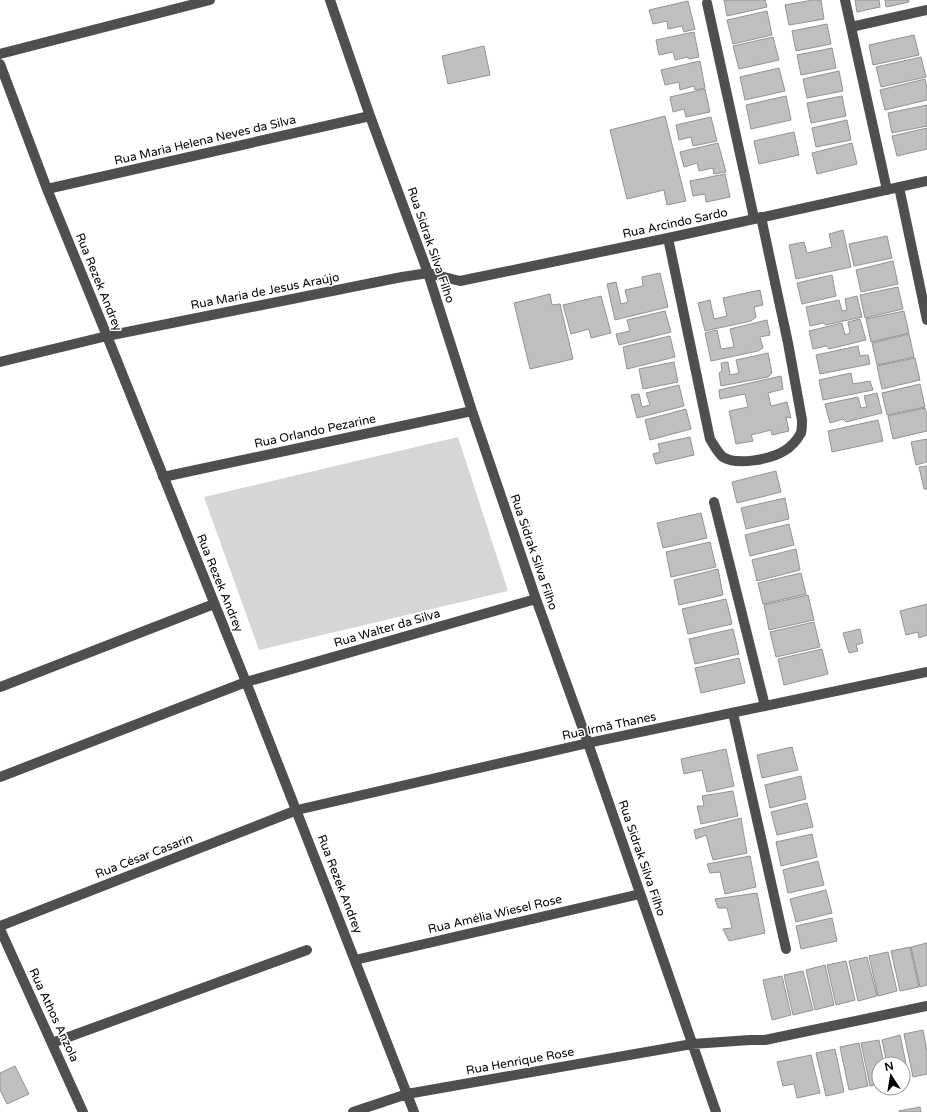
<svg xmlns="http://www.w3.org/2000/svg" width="927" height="1112" font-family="'Varela Round',sans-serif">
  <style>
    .green { fill: #d6d6d6 }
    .building { fill: #bfbfbf; stroke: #939393 }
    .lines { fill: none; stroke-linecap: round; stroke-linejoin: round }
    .minor { stroke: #4f4f4f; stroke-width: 10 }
    .labels { text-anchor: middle; stroke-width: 3; stroke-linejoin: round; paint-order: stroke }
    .street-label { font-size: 12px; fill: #000; stroke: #fff }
  </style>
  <rect width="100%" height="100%" fill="#fff"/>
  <!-- green -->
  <path class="green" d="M458,437L508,591L259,650L204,497Z"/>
  <!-- building -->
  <path class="building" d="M724,0H765L767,7L727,16Z
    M813,0H821L824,19L789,25L785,5Z
    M855,0H879L880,7L857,12Z
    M885,0H909V2L886,7Z
    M688,1L695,29L684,32L682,26L668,29L667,21L653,24L649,10Z
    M767,11L772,35L733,44L727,20Z
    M827,24L831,44L796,51L792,31Z
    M694,32L699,57L689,59L688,57L675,60L673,52L659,55L656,40Z
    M914,35L919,55L873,65L869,45Z
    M773,37L779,60L739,69L733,46Z
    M484,46L490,75L448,84L442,56Z
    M832,48L836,68L801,75L797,55Z
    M921,57L926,77L881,87L876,67Z
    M700,61L705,88L695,90L694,86L680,90L679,82L665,85L661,70Z
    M779,68L785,91L745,100L740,77Z
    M839,71L843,91L807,98L803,79Z
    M925,79L927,88V100L885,110L880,90Z
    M705,89L710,112L686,117L684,109L673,112L670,97Z
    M786,96L791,120L751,129L746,105Z
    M842,96L846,116L811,123L807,103Z
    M927,105V126L892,133L888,113Z
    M665,116L686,201L667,205L664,190L627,199L610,130Z
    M711,117L717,141L693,146L691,137L679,140L676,125Z
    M847,120L851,140L816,147L812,128Z
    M927,128V149L897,156L892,136Z
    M794,132L799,155L759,164L754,141Z
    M718,143L726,172L714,174L713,168L699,171L697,163L684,167L680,152Z
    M852,143L857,164L817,174L812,153Z
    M725,174L730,197L706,202L705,194L693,196L690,181Z
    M843,230L851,267L796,279L789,245L804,242L807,253L832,247L829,234Z
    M887,236L892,258L854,266L849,244Z
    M893,261L898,284L861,292L856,270Z
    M660,273L668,307L615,320L607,284L616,282L621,304L628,302L625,290L643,286L642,277Z
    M832,275L836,296L802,304L797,283Z
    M898,287L903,309L865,318L860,295Z
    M760,290L763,305L754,307L756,317L751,321L705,331L698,303L710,300L714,319L727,316L723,298Z
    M550,294L552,305L560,304L573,359L530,369L514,303Z
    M601,296L611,333L591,338L589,329L571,334L563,305Z
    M857,296L862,317L826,325L823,323L810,326L806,307L839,300L842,311L847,310L845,299Z
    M665,311L671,332L619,345L616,334L630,331L627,320Z
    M904,311L909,333L871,342L866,319Z
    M860,319L866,340L829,349L827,346L813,349L809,331L842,323L845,335L850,333L848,322Z
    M767,320L770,335L760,337L763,348L758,351L711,361L705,333L717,330L721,349L734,347L730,329Z
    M909,334L914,357L877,365L872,343Z
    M670,336L675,357L627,369L623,347Z
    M858,346L860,356L868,355L870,364L820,374L816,355Z
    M768,353L772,373L768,377L721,386L719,373L722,371L721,363L728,362L730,375L739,373L736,360Z
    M915,358L920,380L882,389L877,366Z
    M674,362L678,382L643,389L639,369Z
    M851,373L853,384L870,381L873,390L823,400L819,380Z
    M781,376L783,389L768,393L771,406L787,402L791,418L786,417L789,431L772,435L771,430L751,435L753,441L736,444L729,411L748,407L745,394L720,399L719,390Z
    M920,384L925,407L887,415L882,393Z
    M679,385L684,406L637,418L631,395L639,394L642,407L650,405L646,393Z
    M877,393L882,413L846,422L843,419L830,423L825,404L858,397L861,408L867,407L864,396Z
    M925,408L927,415V431L893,439L888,416Z
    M686,409L691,429L650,440L645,420Z
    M878,420L883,441L832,452L828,431Z
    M690,437L694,455L656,464L653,454L660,452L658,444Z
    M927,439V462L916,465L911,442Z
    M927,466V489H924L919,467Z
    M776,471L781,492L737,503L732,482Z
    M785,498L789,519L746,529L741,508Z
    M701,513L707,538L663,548L657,523Z
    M789,524L794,545L750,556L745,535Z
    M710,542L716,567L671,577L666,552Z
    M796,549L800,570L757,581L752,560Z
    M718,569L723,595L679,605L674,580Z
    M801,573L806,594L763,604L758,583Z
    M808,595L814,620L769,630L764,605Z
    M726,599L732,624L688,634L682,609Z
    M927,604V635L919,638L918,632L906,635L900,611Z
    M814,622L820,647L776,657L770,632Z
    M733,629L739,654L695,664L689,639Z
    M860,629L863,643L856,645L858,651L849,653L843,633Z
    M822,649L828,674L784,685L778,659Z
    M739,658L745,683L701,693L695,668Z
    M792,747L798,770L762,778L757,755Z
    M726,749L734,786L707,792L702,770L684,774L681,759Z
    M801,776L806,799L770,808L765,785Z
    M733,791L738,816L701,824L697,806H704L702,796Z
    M807,803L813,827L777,835L771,812Z
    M741,818L747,853L713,860L706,835L696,839L694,830Z
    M812,834L817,857L781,866L776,842Z
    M750,856L756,887L725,894L720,872L710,873L707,864Z
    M818,861L824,885L788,893L783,870Z
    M826,890L832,913L796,922L790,899Z
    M757,893L765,933L729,941L723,929L732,928L727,908H718L715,899Z
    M832,918L837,941L801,949L796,926Z
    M927,943V985L920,987L911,947Z
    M910,947L919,987L900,991L891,951Z
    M888,952L897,991L878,996L869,956Z
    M867,957L877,996L858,1001L849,961Z
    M846,961L855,1000L836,1005L827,965Z
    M825,965L834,1005L815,1010L806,970Z
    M803,971L813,1010L793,1015L784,975Z
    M782,976L791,1015L772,1020L763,980Z
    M923,1030L927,1051V1074L913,1077L904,1034Z
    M900,1035L909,1078L903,1080V1064H887L882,1040Z
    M879,1040L884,1064H879V1084L870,1086L861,1043Z
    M859,1043L868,1086L849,1090L840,1047Z
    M835,1049L844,1092L826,1096L816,1053Z
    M811,1055L820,1093L797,1098L794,1084L783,1086L777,1062Z
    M15,1066L29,1094L7,1104L0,1090V1073Z
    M920,1107L921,1112H899V1111Z"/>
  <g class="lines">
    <!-- minor -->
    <path class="minor" d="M330,0L370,116L428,273L472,411L536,599L588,743L716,1112
      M845,0L887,190
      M707,3L754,218
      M851,27L927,10
      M0,54L210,0
      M0,64L47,189L107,336L246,682L414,1112
      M899,187L927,320
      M47,189L370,116
      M668,238L710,439C714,445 718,453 723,457C737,466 771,459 784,451C791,447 797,440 801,433C802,429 802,424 802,420L788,343L761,217
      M0,362L107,336L402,277L428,273L460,281L668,238L927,181
      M163,477L472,411
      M714,502L765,706
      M0,687L214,604
      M733,713L786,949
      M0,777L246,682L536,599
      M0,926L297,810L588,743L927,672
      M0,929L83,1112
      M355,960L640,894
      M52,1043L307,950
      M353,1112L407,1094L692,1044L750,1040H765L927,1006"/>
  </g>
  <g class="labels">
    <!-- street labels -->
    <g class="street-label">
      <text transform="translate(205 140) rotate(-13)" y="4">Rua Maria Helena Neves da Silva</text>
      <text transform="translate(675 223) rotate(-12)" y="4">Rua Arcindo Sardo</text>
      <text transform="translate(431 245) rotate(71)" y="4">Rua Sidrak Silva Filho</text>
      <text transform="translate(99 282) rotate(68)" y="4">Rua Rezek Andrey</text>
      <text transform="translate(265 291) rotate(-11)" y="4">Rua Maria de Jesus Araújo</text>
      <text transform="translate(315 431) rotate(-12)" y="4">Rua Orlando Pezarine</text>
      <text transform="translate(534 552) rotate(71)" y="4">Rua Sidrak Silva Filho</text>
      <text transform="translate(220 583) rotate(68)" y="4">Rua Rezek Andrey</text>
      <text transform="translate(387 628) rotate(-16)" y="4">Rua Walter da Silva</text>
      <text transform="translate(609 726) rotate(-12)" y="4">Rua Irmã Thanes</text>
      <text transform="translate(144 856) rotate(-21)" y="4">Rua César Casarin</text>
      <text transform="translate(642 858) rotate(71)" y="4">Rua Sidrak Silva Filho</text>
      <text transform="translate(340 884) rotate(69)" y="4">Rua Rezek Andrey</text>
      <text transform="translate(495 914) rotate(-13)" y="4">Rua Amélia Wiesel Rose</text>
      <text transform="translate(54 1015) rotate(65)" y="4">Rua Athos Anzola</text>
      <text transform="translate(520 1061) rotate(-10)" y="4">Rua Henrique Rose</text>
    </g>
  </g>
  <!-- north arrow -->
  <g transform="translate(891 1076) rotate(348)"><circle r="19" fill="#ffffff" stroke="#999999"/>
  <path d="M0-3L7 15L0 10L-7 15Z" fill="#000000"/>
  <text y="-6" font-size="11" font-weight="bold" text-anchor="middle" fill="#000000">N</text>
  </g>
</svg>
